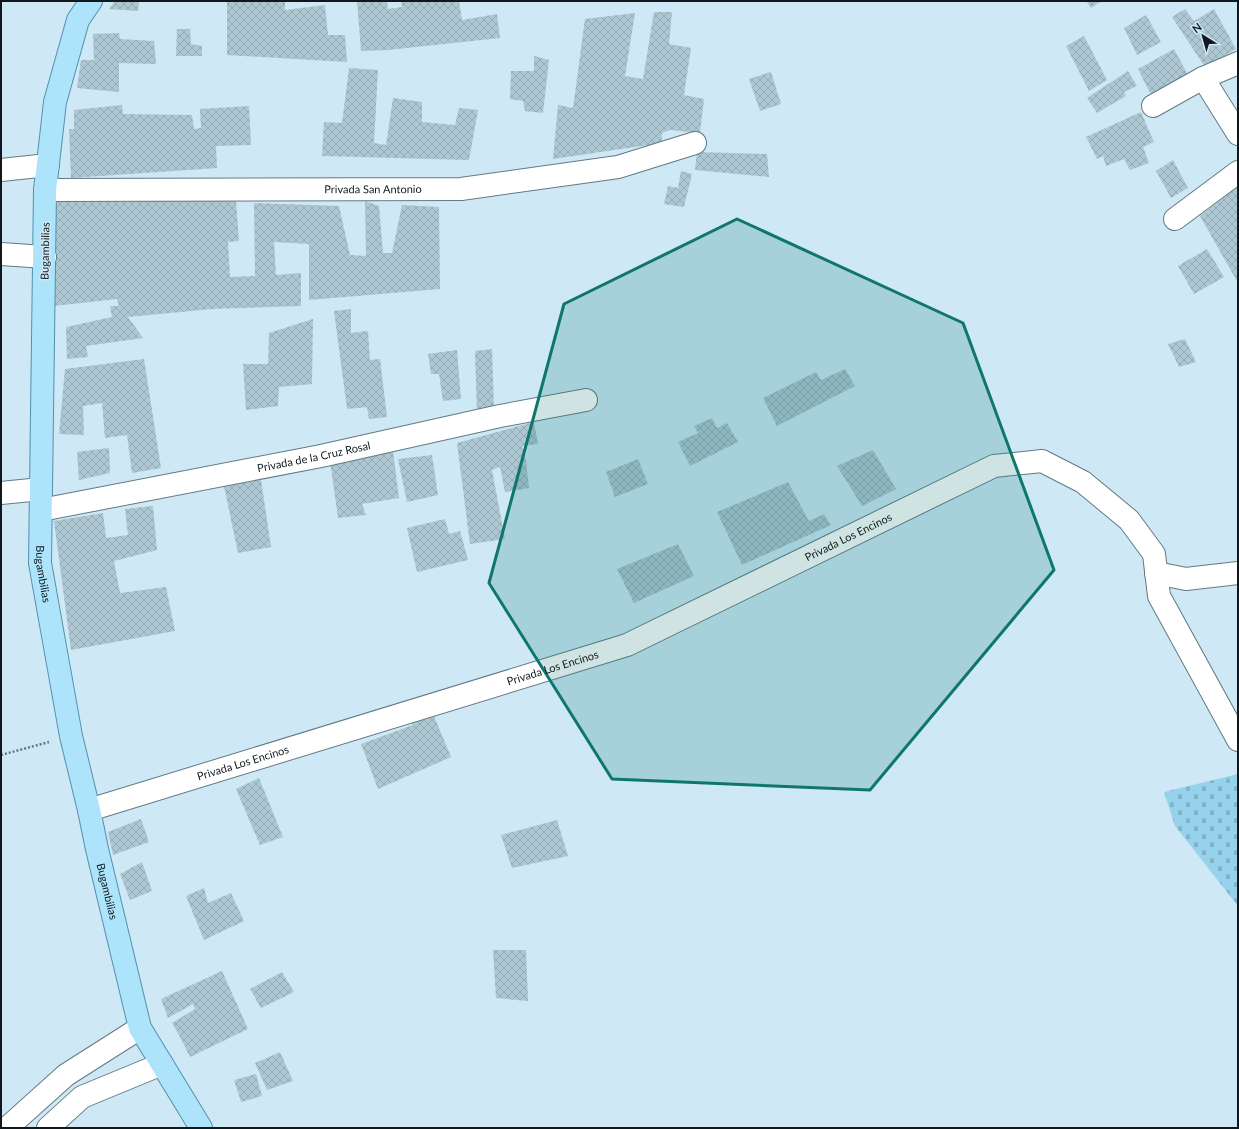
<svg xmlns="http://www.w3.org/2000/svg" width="1239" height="1129" font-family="Lato,sans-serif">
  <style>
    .cemetery { fill: url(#cemetery-stones) }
    .building { fill: url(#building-cross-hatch) }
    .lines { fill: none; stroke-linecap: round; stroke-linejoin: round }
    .minor-casing { stroke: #627a85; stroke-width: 24 }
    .major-casing { stroke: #5291ac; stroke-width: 24 }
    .path { stroke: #677880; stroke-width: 2.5; stroke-dasharray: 2 2; stroke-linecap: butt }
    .minor { stroke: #fff; stroke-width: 22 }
    .major { stroke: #ade3fb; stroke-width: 22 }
    .marked { fill: #0f766e; fill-opacity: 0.2; stroke: #0f766e; stroke-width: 3; stroke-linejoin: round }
    .labels { text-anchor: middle; stroke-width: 3; stroke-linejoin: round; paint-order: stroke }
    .street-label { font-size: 11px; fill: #0f191d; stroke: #cee8f5 }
  </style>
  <defs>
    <pattern id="cemetery-stones" width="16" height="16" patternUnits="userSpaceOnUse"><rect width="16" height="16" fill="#97d2ed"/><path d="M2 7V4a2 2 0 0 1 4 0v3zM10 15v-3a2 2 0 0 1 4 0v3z" fill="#81b4cb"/></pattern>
    <pattern id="building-cross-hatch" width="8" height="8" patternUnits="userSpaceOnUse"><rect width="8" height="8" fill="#adc7d3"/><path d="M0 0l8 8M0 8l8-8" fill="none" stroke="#94aab5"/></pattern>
  </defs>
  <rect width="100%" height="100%" fill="#cee8f5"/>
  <!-- cemetery -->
  <path class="cemetery" d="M1238,774V906L1175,826L1164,792Z"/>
  <!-- building -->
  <path class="building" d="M115,1H139L138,11L109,9Z
    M227,1H285V10L325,5L328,35H345L347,62L227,55Z
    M357,1H387L388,9L402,7L401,1H459L462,20L497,14L500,38L388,50L361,51Z
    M1086,1H1102L1091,8Z
    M1185,9L1194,21L1214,9L1236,49L1205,67L1172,17Z
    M654,12H672L669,44L691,48L684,95L704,99L700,133L670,130L662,133V143L553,159L558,105L573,108L585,19L635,13L625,76L643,79Z
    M1146,15L1161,42L1137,55L1124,28Z
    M177,29H190L191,44L202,46V56H176Z
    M119,33L120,39L154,41L156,64L119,63V92L77,88L81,60H94L93,34Z
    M1084,36L1107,80L1089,91L1066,46Z
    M1174,49L1188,75L1151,95L1138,69Z
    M534,56L549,60L543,113L525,111L523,101L510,99L511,71H534Z
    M349,68L378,70L374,143L386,145L393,98L422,102V122L455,125L459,108L478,110L469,160L322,156L324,122L342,123Z
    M1128,71L1137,86L1124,92L1126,96L1097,113L1087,98Z
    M771,72L781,104L760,111L749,79Z
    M122,105L123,114L192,115L194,129L201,128L200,109L249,106L251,145L216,146L217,168L71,178L69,129H74V110Z
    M1141,112L1154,142L1143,147L1149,163L1130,170L1124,159L1106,166L1103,156L1097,159L1086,137Z
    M697,152L767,154L769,177L695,170Z
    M1173,160L1188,188L1171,198L1156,171Z
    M681,171L692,174L684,207L664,204L668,186L678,188Z
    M1238,187V283L1200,216Z
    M186,199L236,201L239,241L228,242L230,277L255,276L254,203L339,206L350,255L366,256L365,201L379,206L383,253H392L402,205L439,207L440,289L309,300V244L274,242L276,275L301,273V306L212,309L128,317L143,338L86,346L88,357L67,359L66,327L112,317L110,306H119L117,299L54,306V201L114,202Z
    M1207,249L1224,277L1194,294L1178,266Z
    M351,309V333L368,331L370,360L380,359L387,417L369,419L367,407L347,409L334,311Z
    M313,319L312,384L279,387L278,406L246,410L243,364H268L269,333Z
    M1185,339L1196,362L1179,367L1168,344Z
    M492,349L494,410L477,413L475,351Z
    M457,350L461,399L443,401L439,374H431L428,354Z
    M144,359L161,468L132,473L127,435L105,438L102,403L83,406L84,435L59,434L65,369Z
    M845,369L855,386L777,426L763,398L816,372L821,380Z
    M712,418L717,428L727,423L738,442L690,466L678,442L698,433L694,426Z
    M534,422L538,444L522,446L526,460L529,488L505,492L500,467L492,470L505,539L470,544L457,443Z
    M109,448L110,473L79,480L77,452Z
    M873,450L896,489L862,506L837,466Z
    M393,451L399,498L362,504L366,515L338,518L330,461Z
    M432,455L438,495L407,502L398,459Z
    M638,459L648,484L615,497L606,472Z
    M261,480L271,547L238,553L224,486Z
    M788,482L809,521L824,514L831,525L742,565L717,512Z
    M153,506L157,550L114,561L120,593L166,587L175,631L71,650L54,521L103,513L106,538L128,535L125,509Z
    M445,519L449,534L460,531L468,560L417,572L407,528Z
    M678,544L694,576L634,603L617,569Z
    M431,709L451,757L378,789L361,744L413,725L408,715Z
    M259,778L283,837L260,845L236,789Z
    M141,819L149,842L113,855L108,832Z
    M557,820L568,856L512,868L501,835Z
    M142,862L152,891L130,900L120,874Z
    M204,888L208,903L231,893L244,921L204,940L186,896Z
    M493,950H526L528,1001L496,998Z
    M222,971L248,1029L190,1057L179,1035L172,1023L195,1009L193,1004L168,1018L161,999Z
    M282,972L294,992L261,1008L250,989Z
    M280,1052L293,1081L267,1090L255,1063Z
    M256,1074L262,1096L241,1102L234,1080Z"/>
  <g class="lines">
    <defs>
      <g id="minor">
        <path d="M1203,78L1238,134"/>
        <path d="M1153,106L1203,78L1238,63"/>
        <path d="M1,170L48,165"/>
        <path id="s1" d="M45,190L461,189L618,167L695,143"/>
        <path d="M1175,219L1238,172"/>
        <path d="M1,254L45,257"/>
        <path d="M1,493L41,489"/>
        <path id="s2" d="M41,510L321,456L500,416L586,400"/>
        <path d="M1156,573L1186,579L1238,573"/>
        <path id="s3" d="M89,810L627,645L994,466L1042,461L1083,482L1129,520L1154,554L1159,596L1238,740"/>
        <path d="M7,1128L66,1075L140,1028"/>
        <path d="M48,1128L82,1097L162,1064"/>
      </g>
      <g id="major">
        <path id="s4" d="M91,1L78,20L55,102L45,190L40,563L71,736L89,810L97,849L140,1028L201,1128"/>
      </g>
    </defs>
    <!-- minor casing -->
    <use href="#minor" class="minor-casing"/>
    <!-- major casing -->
    <use href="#major" class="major-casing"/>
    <!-- path -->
    <path class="path" d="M1,755L49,742"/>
    <!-- minor -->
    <use href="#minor" class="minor"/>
    <!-- major -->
    <use href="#major" class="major"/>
  </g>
  <!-- marked area -->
  <path class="marked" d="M737,219L963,323L1054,570L870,790L612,779L489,583L564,304Z"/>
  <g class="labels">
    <!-- street labels -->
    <g class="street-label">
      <text dy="4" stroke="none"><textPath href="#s1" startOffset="328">Privada San Antonio</textPath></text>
      <text transform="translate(45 251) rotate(-89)" y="4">Bugambilias</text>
      <text dy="4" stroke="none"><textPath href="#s2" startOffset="278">Privada de la Cruz Rosal</textPath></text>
      <text dy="4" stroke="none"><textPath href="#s3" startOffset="809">Privada Los Encinos</textPath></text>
      <text dy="4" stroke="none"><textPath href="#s4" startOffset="581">Bugambilias</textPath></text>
      <text dy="4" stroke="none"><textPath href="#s3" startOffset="485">Privada Los Encinos</textPath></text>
      <text dy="4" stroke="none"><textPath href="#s3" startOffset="161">Privada Los Encinos</textPath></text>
      <text dy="4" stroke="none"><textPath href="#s4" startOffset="905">Bugambilias</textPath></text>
    </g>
  </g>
  <!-- border -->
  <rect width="1239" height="1129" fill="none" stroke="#0f191d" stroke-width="4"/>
  <!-- north arrow -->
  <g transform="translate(1203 36) rotate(323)" stroke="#cee8f5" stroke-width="3" paint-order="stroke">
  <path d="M0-3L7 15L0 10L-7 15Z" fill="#0f191d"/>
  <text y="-6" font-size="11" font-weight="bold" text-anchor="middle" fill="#0f191d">N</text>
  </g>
</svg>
